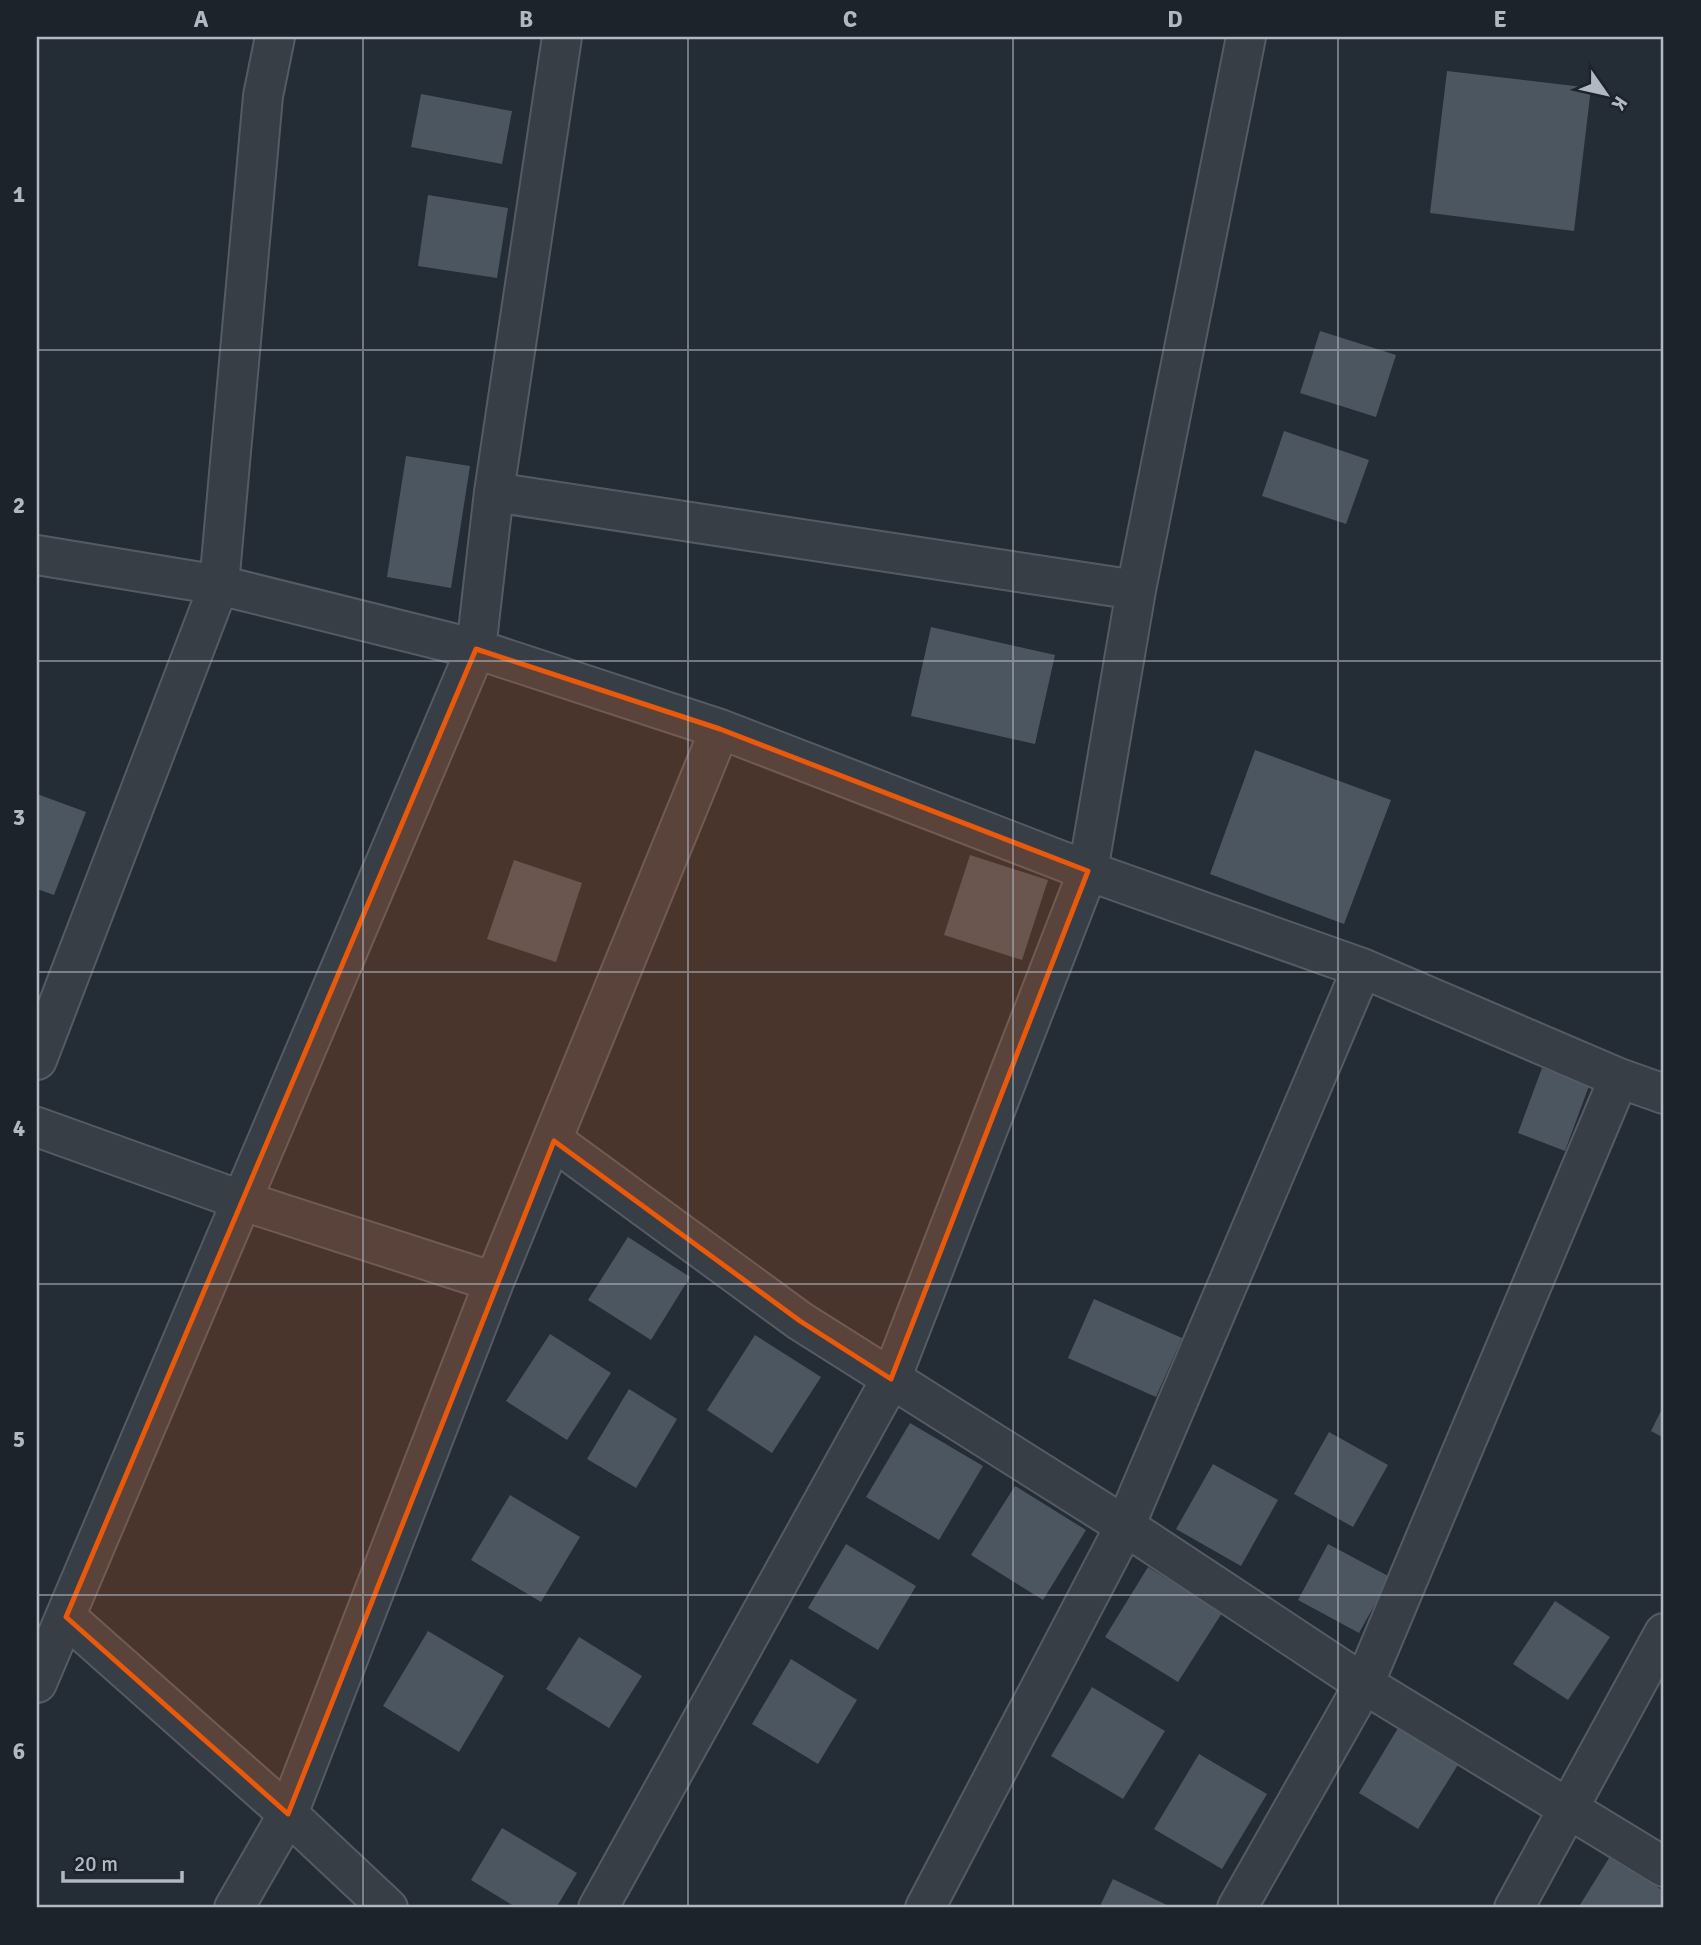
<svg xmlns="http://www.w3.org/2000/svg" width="1701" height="1945" font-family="Signika,sans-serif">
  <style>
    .building { fill: #4c5661 }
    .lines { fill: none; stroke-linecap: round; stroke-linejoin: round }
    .street-casing { stroke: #555b64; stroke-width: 42 }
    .street { stroke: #373e46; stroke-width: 38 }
    .marked { fill: #e8590c; fill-opacity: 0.2; stroke: #e8590c; stroke-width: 5; stroke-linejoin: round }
    .grid { fill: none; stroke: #b2b8c3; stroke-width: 2; stroke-opacity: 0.55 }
    .neatline { fill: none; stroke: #b2b8c3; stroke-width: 2.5 }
    .grid-label { font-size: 23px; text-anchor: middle; font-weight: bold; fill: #b2b8c3 }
  </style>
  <rect width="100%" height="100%" fill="#242c36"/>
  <!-- building -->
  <path class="building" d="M1447,71L1591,88L1574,231L1430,213Z
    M421,94L512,111L502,164L411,147Z
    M428,195L508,208L497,278L418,266Z
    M1320,331L1396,355L1376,417L1300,393Z
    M1284,431L1369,460L1346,524L1262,496Z
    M406,456L470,466L451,588L387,577Z
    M931,627L1055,655L1035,744L911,716Z
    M1255,750L1391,800L1344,924L1210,874Z
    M37,794L86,812L54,895L37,889Z
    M970,855L1048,880L1022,960L944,935Z
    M514,860L582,883L556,962L487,939Z
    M1542,1068L1589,1086L1565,1151L1518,1133Z
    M628,1237L690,1277L651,1340L588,1300Z
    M1094,1299L1182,1338L1156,1397L1068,1358Z
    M550,1334L611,1373L567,1440L506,1401Z
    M755,1335L821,1377L772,1453L707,1410Z
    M629,1389L677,1419L636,1488L587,1459Z
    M1664,1405V1438L1651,1431Z
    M910,1423L983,1466L939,1540L866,1497Z
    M1329,1432L1388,1465L1353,1527L1294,1494Z
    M1213,1464L1278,1500L1241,1566L1176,1529Z
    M1015,1486L1086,1530L1043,1600L971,1555Z
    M510,1495L580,1537L541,1602L471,1560Z
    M846,1544L916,1586L878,1650L808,1608Z
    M1328,1544L1390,1577L1359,1633L1298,1600Z
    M1148,1567L1222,1613L1178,1682L1105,1637Z
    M1555,1601L1610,1637L1568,1700L1513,1664Z
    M428,1631L504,1676L459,1752L383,1706Z
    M579,1637L642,1676L609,1728L546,1689Z
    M791,1659L857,1700L818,1764L752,1724Z
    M1092,1687L1165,1731L1123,1799L1051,1756Z
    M1401,1723L1461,1760L1418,1829L1359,1793Z
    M1199,1754L1267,1794L1222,1869L1154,1829Z
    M502,1828L577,1873L556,1908H517L471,1880Z
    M1609,1858L1664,1891V1908H1578Z
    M1113,1879L1173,1908H1099Z"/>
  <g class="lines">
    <defs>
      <path id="street" d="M494,492L1136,590
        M37,555L219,585L476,649L720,729L1088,871L1362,968L1619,1078L1664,1094
        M37,1060L219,585L263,96L275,37
        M37,1127L243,1201L494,1282
        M554,1141L800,1321L1125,1526L1364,1684L1664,1867
        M66,1617L288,1814L388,1908
        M37,1683L476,649L494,492L562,37
        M234,1908L288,1814L494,1282L720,729
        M598,1908L891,1379L1088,871L1136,590L1246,37
        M925,1908L1125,1526L1362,968
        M1237,1908L1364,1684L1619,1078
        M1514,1908L1664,1633"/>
    </defs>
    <!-- street casing -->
    <use href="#street" class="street-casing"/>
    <!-- street -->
    <use href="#street" class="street"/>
  </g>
  <!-- marked area -->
  <path class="marked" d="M476,649L720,729L1088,871L891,1379L800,1321L554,1141L288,1814L66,1617Z"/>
  <!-- grid -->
  <path class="grid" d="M363,37V1908M688,37V1908M1013,37V1908M1338,37V1908M37,350H1664M37,661H1664M37,972H1664M37,1284H1664M37,1595H1664"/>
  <!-- border -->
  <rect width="1701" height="1945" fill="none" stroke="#1c232b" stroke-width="77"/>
  <!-- north arrow -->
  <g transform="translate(1606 94) rotate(124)" stroke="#1c232b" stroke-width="5" paint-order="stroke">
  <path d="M0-5L12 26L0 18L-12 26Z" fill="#b2b8c3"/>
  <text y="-10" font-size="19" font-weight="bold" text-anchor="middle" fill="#b2b8c3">K</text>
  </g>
  <!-- scale -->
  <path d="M63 1871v10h119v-10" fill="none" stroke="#b2b8c3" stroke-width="3.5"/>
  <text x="74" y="1871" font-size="21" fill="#b2b8c3" stroke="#1c232b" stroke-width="5" paint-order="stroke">20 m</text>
  <rect x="38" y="38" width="1624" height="1868" class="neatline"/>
  <g class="grid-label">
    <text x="201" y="27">A</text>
    <text x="526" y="27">B</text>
    <text x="850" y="27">C</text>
    <text x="1175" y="27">D</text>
    <text x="1500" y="27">E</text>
    <text x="19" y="202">1</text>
    <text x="19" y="513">2</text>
    <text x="19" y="825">3</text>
    <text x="19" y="1136">4</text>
    <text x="19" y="1447">5</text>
    <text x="19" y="1759">6</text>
  </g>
</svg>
